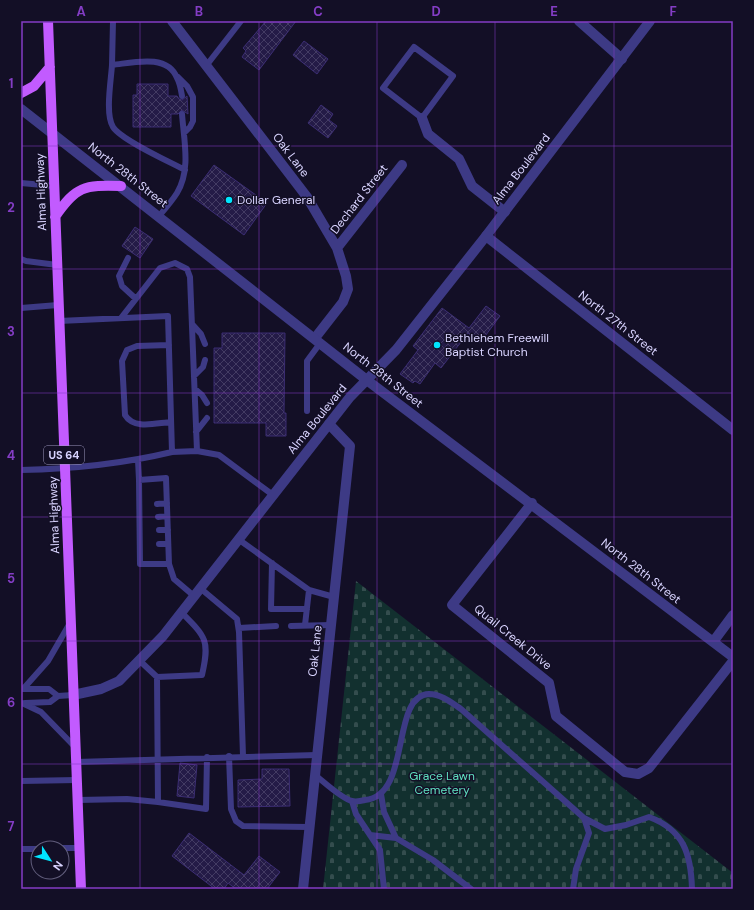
<svg xmlns="http://www.w3.org/2000/svg" width="754" height="910" font-family="'DM Sans',sans-serif">
  <style>
    .cemetery { fill: url(#cemetery-stones) }
    .building { fill: url(#building-cross-hatch); stroke: #3b2d73 }
    .lines { fill: none; stroke-linecap: round; stroke-linejoin: round }
    .service { stroke: #3d3a85; stroke-width: 6 }
    .minor { stroke: #3d3a85; stroke-width: 10 }
    .tertiary { stroke: #3d3a85; stroke-width: 10 }
    .primary { stroke: #c25bff; stroke-width: 10 }
    .grid { fill: none; stroke: #843dc5; stroke-width: 1; stroke-opacity: 0.55 }
    .poi-dot { fill: #00e5ff; stroke: #130f26; stroke-width: 1.5 }
    .labels { text-anchor: middle; stroke-width: 3; stroke-linejoin: round; paint-order: stroke }
    .shield { fill: #130f26; stroke: #9e99be; stroke-width: 1 }
    .shield-label { font-size: 11px; font-weight: bold; fill: #d9d4ff }
    .street-label { font-size: 12px; fill: #d9d4ff; stroke: #130f26 }
    .poi-label { font-size: 12px; fill: #d9d4ff; stroke: #130f26; text-anchor: start }
    .park-label { font-size: 12px; fill: #5fe0c0; stroke: #130f26 }
    .neatline { fill: none; stroke: #843dc5; stroke-width: 1.5 }
    .grid-label { font-size: 13px; text-anchor: middle; font-weight: bold; fill: #843dc5 }
  </style>
  <defs>
    <pattern id="cemetery-stones" width="16" height="16" patternUnits="userSpaceOnUse"><rect width="16" height="16" fill="#12302f"/><path d="M2 7V4a2 2 0 0 1 4 0v3zM10 15v-3a2 2 0 0 1 4 0v3z" fill="#344d4e"/></pattern>
    <pattern id="building-cross-hatch" width="8" height="8" patternUnits="userSpaceOnUse"><rect width="8" height="8" fill="#241b47"/><path d="M0 0l8 8M0 8l8-8" fill="none" stroke="#433b63"/></pattern>
  </defs>
  <rect width="100%" height="100%" fill="#130f26"/>
  <!-- cemetery -->
  <path class="cemetery" d="M356,581L733,873V889H323Z"/>
  <!-- building -->
  <path class="building" d="M266,21H296L259,70L242,57L246,51L243,48Z
    M304,41L328,59L317,74L293,55Z
    M137,84H168V96H177L179,99L182,100L187,96L188,114L182,110L178,114H171V127H133V95H137Z
    M321,105L333,114L329,120L337,126L328,138L308,123Z
    M214,165L267,203L244,235L191,196Z
    M135,227L153,239L140,258L122,246Z
    M486,306L500,316L480,343L468,333L441,368L435,363L420,384L415,381L413,383L400,374L418,350L413,346L442,308L469,328Z
    M222,333H285L284,413H286V436H266V423H214V348H222Z
    M180,763L197,765L194,798L177,796Z
    M262,769H289L290,806L238,807V780L262,779Z
    M189,833L244,875L259,856L280,872L267,889H236L228,883L224,889H215L172,856Z"/>
  <g class="lines">
    <!-- service -->
    <path class="service" d="M414,47L453,76L422,118L383,88Z
      M112,65L113,21
      M206,66L241,21
      M178,77L187,86L193,97V121L190,127L184,133
      M182,96C181,90 180,83 177,78C167,53 132,63 112,65C111,81 105,114 113,127C121,140 170,162 185,170
      M21,183L54,186
      M159,216C165,209 172,201 177,193C191,170 184,141 182,114
      M128,258L119,276L122,286L135,298
      M21,259L26,261L57,265
      M21,308L58,305
      M121,318L160,268L175,263L187,269L190,277L197,451
      M192,324L201,334L205,344
      M169,345L137,346L127,350L122,361L125,415C134,430 156,423 171,422
      M194,376L203,367L205,360
      M195,389L202,395L207,403
      M307,411V361L321,342
      M196,432L207,418
      M172,452L197,451L219,455L273,495
      M138,460L139,480L166,478L169,564L174,579L194,596
      M21,470C72,469 122,464 172,452L168,316L59,321
      M139,480L140,564H169
      M157,504L167,503
      M158,517L167,516
      M159,530H168
      M238,539L309,590L334,597
      M159,544H168
      M272,563L271,609H307
      M200,588L237,619L239,632L243,756
      M305,625L309,590
      M291,626L331,625
      M239,628L276,626
      M140,661L157,677L202,675C210,640 206,637 181,612
      M24,688L48,661L70,623
      M22,689H49L58,696
      M22,703L41,712L76,748
      M25,703L50,702L58,696L73,695
      M229,756L231,809L236,821L243,826L309,827
      M76,762L317,755
      M315,775C324,782 342,799 352,801C356,802 361,801 365,800C412,796 390,695 429,694C441,694 452,703 461,709L584,818L605,829L626,825L649,817C684,830 691,854 692,889
      M21,781L77,780
      M381,794L384,812L396,838
      M78,800L127,799L158,802L157,677
      M352,801L356,814L380,850L384,889
      M158,802L206,809L207,757
      M370,835L396,838L433,860L471,889
      M62,848H80
      M21,849H38
      M573,889L576,869L589,833L584,818"/>
    <!-- minor -->
    <path class="minor" d="M172,21L307,197L337,248L346,276L348,289L343,302L315,338
      M579,21L622,59
      M422,118L428,134L459,159L472,186L505,212
      M486,236L733,430
      M337,248L402,165
      M368,381L733,657
      M532,503L452,605L549,683L556,716L625,772L638,774L649,768L733,661
      M713,642L733,615
      M303,889L350,446L329,424"/>
    <!-- tertiary -->
    <path class="tertiary" d="M21,109L368,381
      M73,695L101,689L119,681L163,636L350,397L396,350L486,236L650,21"/>
    <!-- primary -->
    <path class="primary" d="M48,21L81,889
      M21,93L34,86L50,67
      M55,217C76,186 84,185 121,186"/>
  </g>
  <!-- grid -->
  <path class="grid" d="M140,21V889M259,21V889M377,21V889M495,21V889M614,21V889M21,146H733M21,269H733M21,393H733M21,517H733M21,641H733M21,764H733"/>
  <!-- markers -->
  <g class="poi-dot">
    <circle cx="229" cy="200" r="4"/>
    <circle cx="437" cy="345" r="4"/>
  </g>
  <g class="labels">
    <!-- shield labels -->
    <rect class="shield" x="44" y="446" width="40" height="18" rx="3"/>
    <g class="shield-label">
      <text x="64" y="459">US 64</text>
    </g>
    <!-- street labels -->
    <g class="street-label">
      <text transform="translate(291 155) rotate(53)" y="4">Oak Lane</text>
      <text transform="translate(521 169) rotate(-52)" y="4">Alma Boulevard</text>
      <text transform="translate(128 175) rotate(38)" y="4">North 28th Street</text>
      <text transform="translate(41 192) rotate(-92)" y="4">Alma Highway</text>
      <text transform="translate(359 199) rotate(-52)" y="4">Dechard Street</text>
      <text transform="translate(618 323) rotate(38)" y="4">North 27th Street</text>
      <text transform="translate(383 375) rotate(38)" y="4">North 28th Street</text>
      <text transform="translate(317 419) rotate(-51)" y="4">Alma Boulevard</text>
      <text transform="translate(54 515) rotate(-92)" y="4">Alma Highway</text>
      <text transform="translate(641 571) rotate(38)" y="4">North 28th Street</text>
      <text transform="translate(513 637) rotate(39)" y="4">Quail Creek Drive</text>
      <text transform="translate(315 651) rotate(-84)" y="4">Oak Lane</text>
    </g>
    <!-- poi labels -->
    <g class="poi-label">
      <text x="237" y="204">Dollar General</text>
      <text x="445" y="342">Bethlehem Freewill<tspan x="445" dy="14">Baptist Church</tspan></text>
    </g>
    <!-- park labels -->
    <g class="park-label">
      <text x="442" y="780">Grace Lawn<tspan x="442" dy="14">Cemetery</tspan></text>
    </g>
  </g>
  <!-- border -->
  <rect width="754" height="910" fill="none" stroke="#130f26" stroke-width="44"/>
  <!-- north arrow -->
  <g transform="translate(50 860) rotate(126)"><circle r="19" fill="#130f26" stroke="#625e7d"/>
  <path d="M0-3L7 15L0 10L-7 15Z" fill="#00e5ff"/>
  <text y="-6" font-size="11" font-weight="bold" text-anchor="middle" fill="#d9d4ff">N</text>
  </g>
  <rect x="22" y="22" width="710" height="866" class="neatline"/>
  <g class="grid-label">
    <text x="81" y="16">A</text>
    <text x="199" y="16">B</text>
    <text x="318" y="16">C</text>
    <text x="436" y="16">D</text>
    <text x="554" y="16">E</text>
    <text x="673" y="16">F</text>
    <text x="11" y="88">1</text>
    <text x="11" y="212">2</text>
    <text x="11" y="336">3</text>
    <text x="11" y="460">4</text>
    <text x="11" y="583">5</text>
    <text x="11" y="707">6</text>
    <text x="11" y="831">7</text>
  </g>
</svg>
